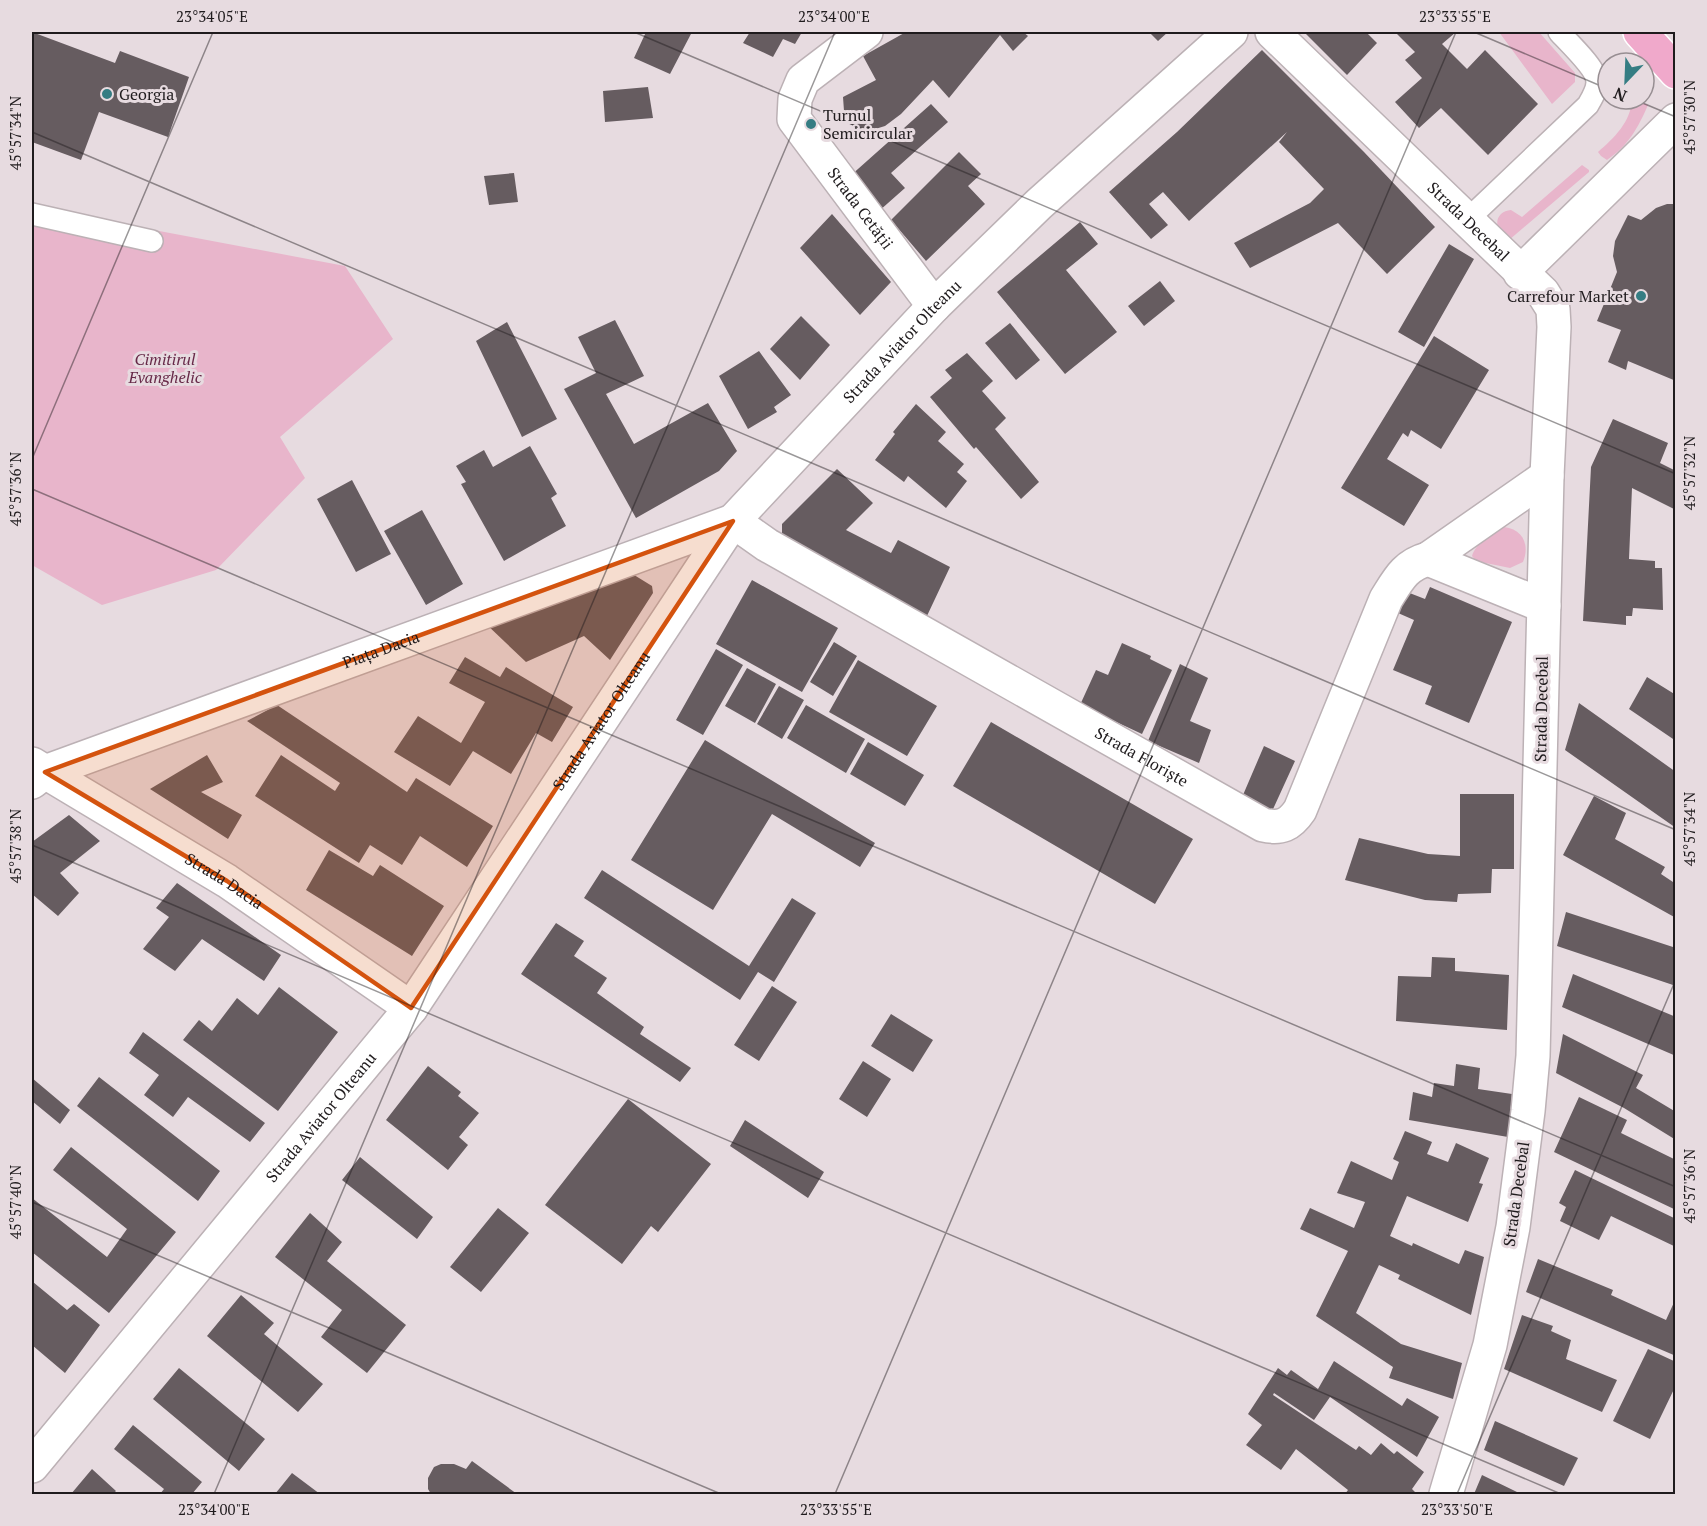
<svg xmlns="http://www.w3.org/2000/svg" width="1707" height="1526" font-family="'PT Serif',serif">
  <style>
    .green { fill: #e8b5cb }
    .building { fill: #665c60 }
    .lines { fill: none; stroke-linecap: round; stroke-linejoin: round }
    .lane-casing { stroke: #bcb1b5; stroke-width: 24 }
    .street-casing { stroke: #bcb1b5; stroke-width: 36 }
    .primary-casing { stroke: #fff; stroke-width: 36 }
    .lane { stroke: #fff; stroke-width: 21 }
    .street { stroke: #fff; stroke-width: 33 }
    .primary { stroke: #f0a9cb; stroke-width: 33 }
    .marked { fill: #d4530e; fill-opacity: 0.2; stroke: #d4530e; stroke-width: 4.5; stroke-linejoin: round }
    .ticks { fill: none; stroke: #1f1b1d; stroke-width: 1.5; stroke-opacity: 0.45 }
    .poi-dot { fill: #357d83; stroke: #e7dbe0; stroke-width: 2 }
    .labels { text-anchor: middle; stroke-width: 6; stroke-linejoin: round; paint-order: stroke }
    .poi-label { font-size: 16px; fill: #1f1b1d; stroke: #e7dbe0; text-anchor: start }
    .street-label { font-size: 16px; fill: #1f1b1d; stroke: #e7dbe0 }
    .park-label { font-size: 16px; font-style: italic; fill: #672948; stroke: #e7dbe0 }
    .neatline { fill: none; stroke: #1f1b1d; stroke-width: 2 }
    .ticks-label { font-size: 15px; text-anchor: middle; fill: #1f1b1d }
  </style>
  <rect width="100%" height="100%" fill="#e7dbe0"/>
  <!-- green -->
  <path class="green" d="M1499,32H1539L1575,73V82L1552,104Z
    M1632,99L1648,105C1638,128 1628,146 1607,160L1601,156L1598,152C1614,138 1631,122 1632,99Z
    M1582,165L1589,170V172L1509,240L1498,228C1495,218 1501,211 1511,210L1522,217Z
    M32,207L345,266L393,339L280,437L305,478L216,570L102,605L32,565Z
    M1504,527C1523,529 1530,545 1523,562L1510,568L1476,561L1472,556C1476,543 1492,532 1504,527Z"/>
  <!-- building -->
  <path class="building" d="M32,32L115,63L120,51L189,77L168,137L99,112L81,160L32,142Z
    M646,32H692L670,74L634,58Z
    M750,32H802L795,44L783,39L773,57L743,43Z
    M906,32H1023L1028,36L1013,51L1000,35L949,98L933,80L901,114L885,126L872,130L860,129L850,124L844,111L843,97L876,80L863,56Z
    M1149,32H1168L1158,41Z
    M1304,32H1366L1377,43L1347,75Z
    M1395,32H1456L1442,44L1467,69L1485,50L1538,104L1488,155L1441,108L1419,128L1395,102L1422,78L1405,60L1415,52Z
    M1262,50L1364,152L1435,227L1387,274L1338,223L1250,268L1234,243L1310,203L1324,189L1279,142L1287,132L1189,221L1163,192L1149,204L1168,225L1151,239L1109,192L1177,132Z
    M648,87L653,118L605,122L603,91Z
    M931,104L948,122L891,173L905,188L879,211L849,177Z
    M959,152L981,174L968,186L985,204L926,261L891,220Z
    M514,173L518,202L489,205L484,176Z
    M1667,204H1676V381L1628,361L1626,370L1608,362L1621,330L1597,321L1617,272L1613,256L1615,241L1628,215L1641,220L1656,208Z
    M832,214L891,282L860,315L800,248Z
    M1080,222L1098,244L1066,270L1117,332L1065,374L997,292Z
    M1449,244L1474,259L1424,347L1398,332Z
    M1160,281L1175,301L1144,326L1128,306Z
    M801,316L830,345L800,380L770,349Z
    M615,320L644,376L606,394L634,444L708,403L737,451L719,471L636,518L564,389L596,373L578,337Z
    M507,322L557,419L522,437L476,341Z
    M1010,323L1040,360L1016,380L985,343Z
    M1434,336L1489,370L1441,449L1411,430L1408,437L1403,433L1387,459L1429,485L1404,526L1341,488Z
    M759,351L791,395L774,407L777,412L748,429L719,376Z
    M967,353L993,381L982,391L1006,418L995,429L1039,482L1021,499L976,447L974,449L930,397L952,378L945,370Z
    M916,404L946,432L938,441L964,464L957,472L967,481L946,508L908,476L904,482L875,460L895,434L893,432Z
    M1613,419L1668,443L1660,463L1676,471V510L1632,488L1629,559L1655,561V568H1662L1663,610L1633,608L1632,616H1626V625L1583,621L1591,467Z
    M530,446L557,494L551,498L566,526L504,561L461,484L466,482L456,466L484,450L493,467Z
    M837,469L873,503L846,530L891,553L898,540L950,567L926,618L782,539V524Z
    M352,480L391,554L356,572L317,499Z
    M422,510L463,584L426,605L384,531Z
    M626,570L652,586L653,593L610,660L584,636L526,662L485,623Z
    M752,580L838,628L802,692L716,644Z
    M1430,587L1512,622L1469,723L1425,704L1432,686L1393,670L1414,620L1398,613L1407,592L1425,599Z
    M834,642L857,656L833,696L810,682Z
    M1122,643L1151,656L1150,659L1172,670L1142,734L1080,705L1096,670L1108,675Z
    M716,649L743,665L703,735L676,720Z
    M465,657L500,677L506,667L573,707L552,742L536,733L511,774L473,751L450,786L394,752L418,716L461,743L485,702L449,683Z
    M858,660L937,706L907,756L829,712Z
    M1180,664L1208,678L1190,721L1211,730L1199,763L1148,741Z
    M747,668L776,684L755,723L725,706Z
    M1647,677L1676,695V741L1629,709Z
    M779,686L804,700L782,739L757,724Z
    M1579,703L1676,772V828L1565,750Z
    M277,705L407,792L416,778L493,826L467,867L420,836L402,865L370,845L359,863L255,796L281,755L335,791L340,783L247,721Z
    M806,705L865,739L846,773L787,738Z
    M991,722L1193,839L1155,904L953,786Z
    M705,740L875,843L860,867L772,814L713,910L631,860Z
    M868,742L924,775L905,806L850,774Z
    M1264,746L1295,761L1269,818L1240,802Z
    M207,755L223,782L201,792L242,815L228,839L150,789Z
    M1460,794H1514V869H1492L1491,893L1458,894L1457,902L1425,900L1345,880L1359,838L1428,854L1460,856Z
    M1594,796L1626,813L1615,839L1665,867L1661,874L1676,884V918L1563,855Z
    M69,815L100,841L60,873L79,893L58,916L32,894V842Z
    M329,850L373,876L380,865L444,906L412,956L306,890Z
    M602,870L749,966L792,898L816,913L774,982L758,972L740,1000L584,898Z
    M177,883L281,955L264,981L202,939L175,971L143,949L169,917L156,908Z
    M1566,912L1676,948V986L1557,946Z
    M556,923L584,941L574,956L607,978L597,993L644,1027L640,1034L691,1068L680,1082L521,974Z
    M1432,957L1455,958V971L1509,975L1507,1030L1396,1021L1398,976L1431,977Z
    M1573,974L1676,1017V1056L1562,1007Z
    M772,986L797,1002L759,1061L734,1045Z
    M279,987L338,1032L278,1111L183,1040L199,1020L212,1031L237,998L258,1015Z
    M891,1014L933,1040L913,1072L871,1046Z
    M143,1032L265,1123L250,1142L188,1097L173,1117L144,1095L159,1075L129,1053Z
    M1563,1034L1643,1075L1636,1088L1676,1112V1140L1624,1108L1556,1073Z
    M863,1061L891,1079L867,1117L839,1099Z
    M1456,1064L1480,1068L1478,1089L1512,1094L1508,1137L1409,1120L1413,1092L1432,1097L1434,1083L1454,1086Z
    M428,1066L461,1092L458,1096L479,1113L459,1137L468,1145L448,1170L386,1120Z
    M99,1077L220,1171L198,1201L77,1106Z
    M32,1078L70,1110L60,1124L32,1101Z
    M1579,1097L1627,1120L1621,1133L1676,1160V1210L1554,1152Z
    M628,1099L711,1164L658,1232L651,1226L622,1264L545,1205Z
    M745,1120L824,1172L808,1198L730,1146Z
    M1405,1131L1432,1142L1427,1154L1448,1162L1456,1143L1489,1158L1479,1183L1483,1184L1468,1222L1407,1196L1390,1236L1412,1246L1413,1243L1459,1264L1465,1250L1484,1257L1471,1315L1398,1279L1400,1275L1379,1265L1356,1313L1401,1344L1462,1363L1453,1399L1389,1378L1393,1367L1316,1316L1348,1251L1300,1229L1310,1208L1354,1228L1365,1202L1337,1193L1351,1161L1392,1180L1399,1162L1393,1159Z
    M71,1147L176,1232L109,1313L32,1252V1198L107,1257L127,1229L53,1170Z
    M360,1157L433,1217L417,1239L342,1180Z
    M1575,1170L1676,1219V1247L1611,1216L1599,1240L1560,1221L1566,1207L1559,1203Z
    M498,1208L529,1233L481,1292L450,1267Z
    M310,1213L342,1242L327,1261L406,1325L367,1373L321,1337L342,1310L275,1257Z
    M1538,1259L1613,1290L1611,1295L1666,1320L1676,1298V1356L1526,1292Z
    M33,1282L67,1310L74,1304L100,1325L65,1373L32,1345V1284Z
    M241,1295L274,1323L264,1334L323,1384L298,1412L207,1336Z
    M1522,1315L1553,1326L1551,1331L1571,1340L1566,1359L1617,1380L1602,1412L1504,1369Z
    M1648,1349L1676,1362V1385L1650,1439L1613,1421Z
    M1334,1361L1402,1406L1407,1398L1439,1417L1417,1457L1330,1397L1314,1420L1274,1393L1273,1395L1356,1450L1359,1446L1371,1455L1381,1443L1394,1454L1397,1451L1424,1472L1412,1489L1415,1492L1413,1494H1345L1348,1490L1296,1449L1281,1470L1246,1445L1262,1425L1248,1414L1278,1368L1287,1375L1291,1370L1318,1389Z
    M179,1368L265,1439L239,1471L153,1399Z
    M1495,1421L1578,1458L1564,1486L1484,1450Z
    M133,1425L202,1482L192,1494H160L164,1489L114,1449Z
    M472,1461L517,1494H431L428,1489V1478L434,1467L441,1464H454L466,1469Z
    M92,1469L116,1491L113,1494H71Z
    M292,1473L320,1494H275Z
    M1482,1475L1517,1492L1516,1494H1474Z"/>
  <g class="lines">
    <defs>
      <path id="lane" d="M32,214L152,241
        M1466,221L1588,105C1592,98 1597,90 1597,82C1597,69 1568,42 1559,32"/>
      <g id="street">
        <path id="s1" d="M866,32L803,80L795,99L794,119L934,306"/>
        <path id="s2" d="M1272,32L1543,293L1553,309L1554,327L1547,476L1533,1056L1528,1111L1513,1227L1490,1345L1446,1494"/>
        <path d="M1520,273L1676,120"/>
        <path id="s3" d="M733,521L767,545L1263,825C1281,829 1290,825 1300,810L1386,599C1398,580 1405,565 1428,559"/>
        <path d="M1544,606L1428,559L1547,476"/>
        <path id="s4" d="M32,764L227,881L411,1008"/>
        <path id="s5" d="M32,782L45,772L733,521"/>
        <path id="s6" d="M32,1466L411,1008L733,521L934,306L1039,204L1231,32"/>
      </g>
      <path id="primary" d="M1640,32L1676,72"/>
    </defs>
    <!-- lane casing -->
    <use href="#lane" class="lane-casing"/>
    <!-- street casing -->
    <use href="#street" class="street-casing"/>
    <!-- primary casing -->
    <use href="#primary" class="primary-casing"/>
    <!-- lane -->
    <use href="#lane" class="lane"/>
    <!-- street -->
    <use href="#street" class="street"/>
    <!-- primary -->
    <use href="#primary" class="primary"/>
  </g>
  <!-- marked area -->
  <path class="marked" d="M733,521L411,1008L227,881L45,772Z"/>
  <!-- ticks -->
  <path class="ticks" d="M634,32L1676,474M1474,32L1608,89M1633,99L1676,117M32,132L1676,830M32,459L213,32M32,489L1676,1187M32,845L1561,1494M32,1202L721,1494M214,1494L835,32M835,1494L1456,32M1457,1494L1676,979"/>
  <!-- markers -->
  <g class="poi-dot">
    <circle cx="107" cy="94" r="6"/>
    <circle cx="811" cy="124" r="6"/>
    <circle cx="1641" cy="296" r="6"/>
  </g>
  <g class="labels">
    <!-- poi labels -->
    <g class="poi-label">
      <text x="119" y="100">Georgia</text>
      <text x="823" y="121">Turnul<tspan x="823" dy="18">Semicircular</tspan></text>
      <text x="1629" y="302" text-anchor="end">Carrefour Market</text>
    </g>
    <!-- street labels -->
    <g class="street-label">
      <text dy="6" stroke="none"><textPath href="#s1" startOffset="231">Strada Cetății</textPath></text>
      <text dy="6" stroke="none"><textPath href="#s2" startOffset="273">Strada Decebal</textPath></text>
      <text dy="6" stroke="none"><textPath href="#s6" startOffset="1425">Strada Aviator Olteanu</textPath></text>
      <text dy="6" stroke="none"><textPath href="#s5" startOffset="374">Piața Dacia</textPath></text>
      <text transform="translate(1541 709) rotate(-89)" y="6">Strada Decebal</text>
      <text dy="6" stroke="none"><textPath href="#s6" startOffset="939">Strada Aviator Olteanu</textPath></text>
      <text dy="6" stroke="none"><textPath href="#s3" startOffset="472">Strada Floriște</textPath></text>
      <text dy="6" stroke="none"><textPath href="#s4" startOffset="225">Strada Dacia</textPath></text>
      <text dy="6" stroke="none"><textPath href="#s6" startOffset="453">Strada Aviator Olteanu</textPath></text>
      <text transform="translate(1516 1194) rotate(-82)" y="6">Strada Decebal</text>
    </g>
    <!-- park labels -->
    <g class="park-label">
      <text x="165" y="365">Cimitirul<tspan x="165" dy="18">Evanghelic</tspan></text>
    </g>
  </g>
  <!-- border -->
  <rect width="1707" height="1526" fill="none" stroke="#e7dbe0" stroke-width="66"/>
  <!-- north arrow -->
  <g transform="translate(1626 81) rotate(203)"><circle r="28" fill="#e7dbe0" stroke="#978e92" stroke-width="1.5"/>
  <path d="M0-4.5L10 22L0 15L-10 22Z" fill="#357d83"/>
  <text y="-9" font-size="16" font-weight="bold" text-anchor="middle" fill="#1f1b1d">N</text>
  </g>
  <rect x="33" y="33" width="1641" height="1460" class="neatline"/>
  <g class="ticks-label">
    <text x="212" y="22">23°34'05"E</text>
    <text x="834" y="22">23°34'00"E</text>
    <text x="1455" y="22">23°33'55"E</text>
    <text transform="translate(1690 117) rotate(-90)" y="5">45°57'30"N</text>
    <text transform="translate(16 133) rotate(-90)" y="5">45°57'34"N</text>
    <text transform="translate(1690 473) rotate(-90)" y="5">45°57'32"N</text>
    <text transform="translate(16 489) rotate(-90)" y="5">45°57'36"N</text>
    <text transform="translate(1690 829) rotate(-90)" y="5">45°57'34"N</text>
    <text transform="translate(16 846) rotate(-90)" y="5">45°57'38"N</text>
    <text transform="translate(1690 1186) rotate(-90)" y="5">45°57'36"N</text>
    <text transform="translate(16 1202) rotate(-90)" y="5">45°57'40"N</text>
    <text x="214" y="1515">23°34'00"E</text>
    <text x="836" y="1515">23°33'55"E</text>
    <text x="1457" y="1515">23°33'50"E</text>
  </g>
</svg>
